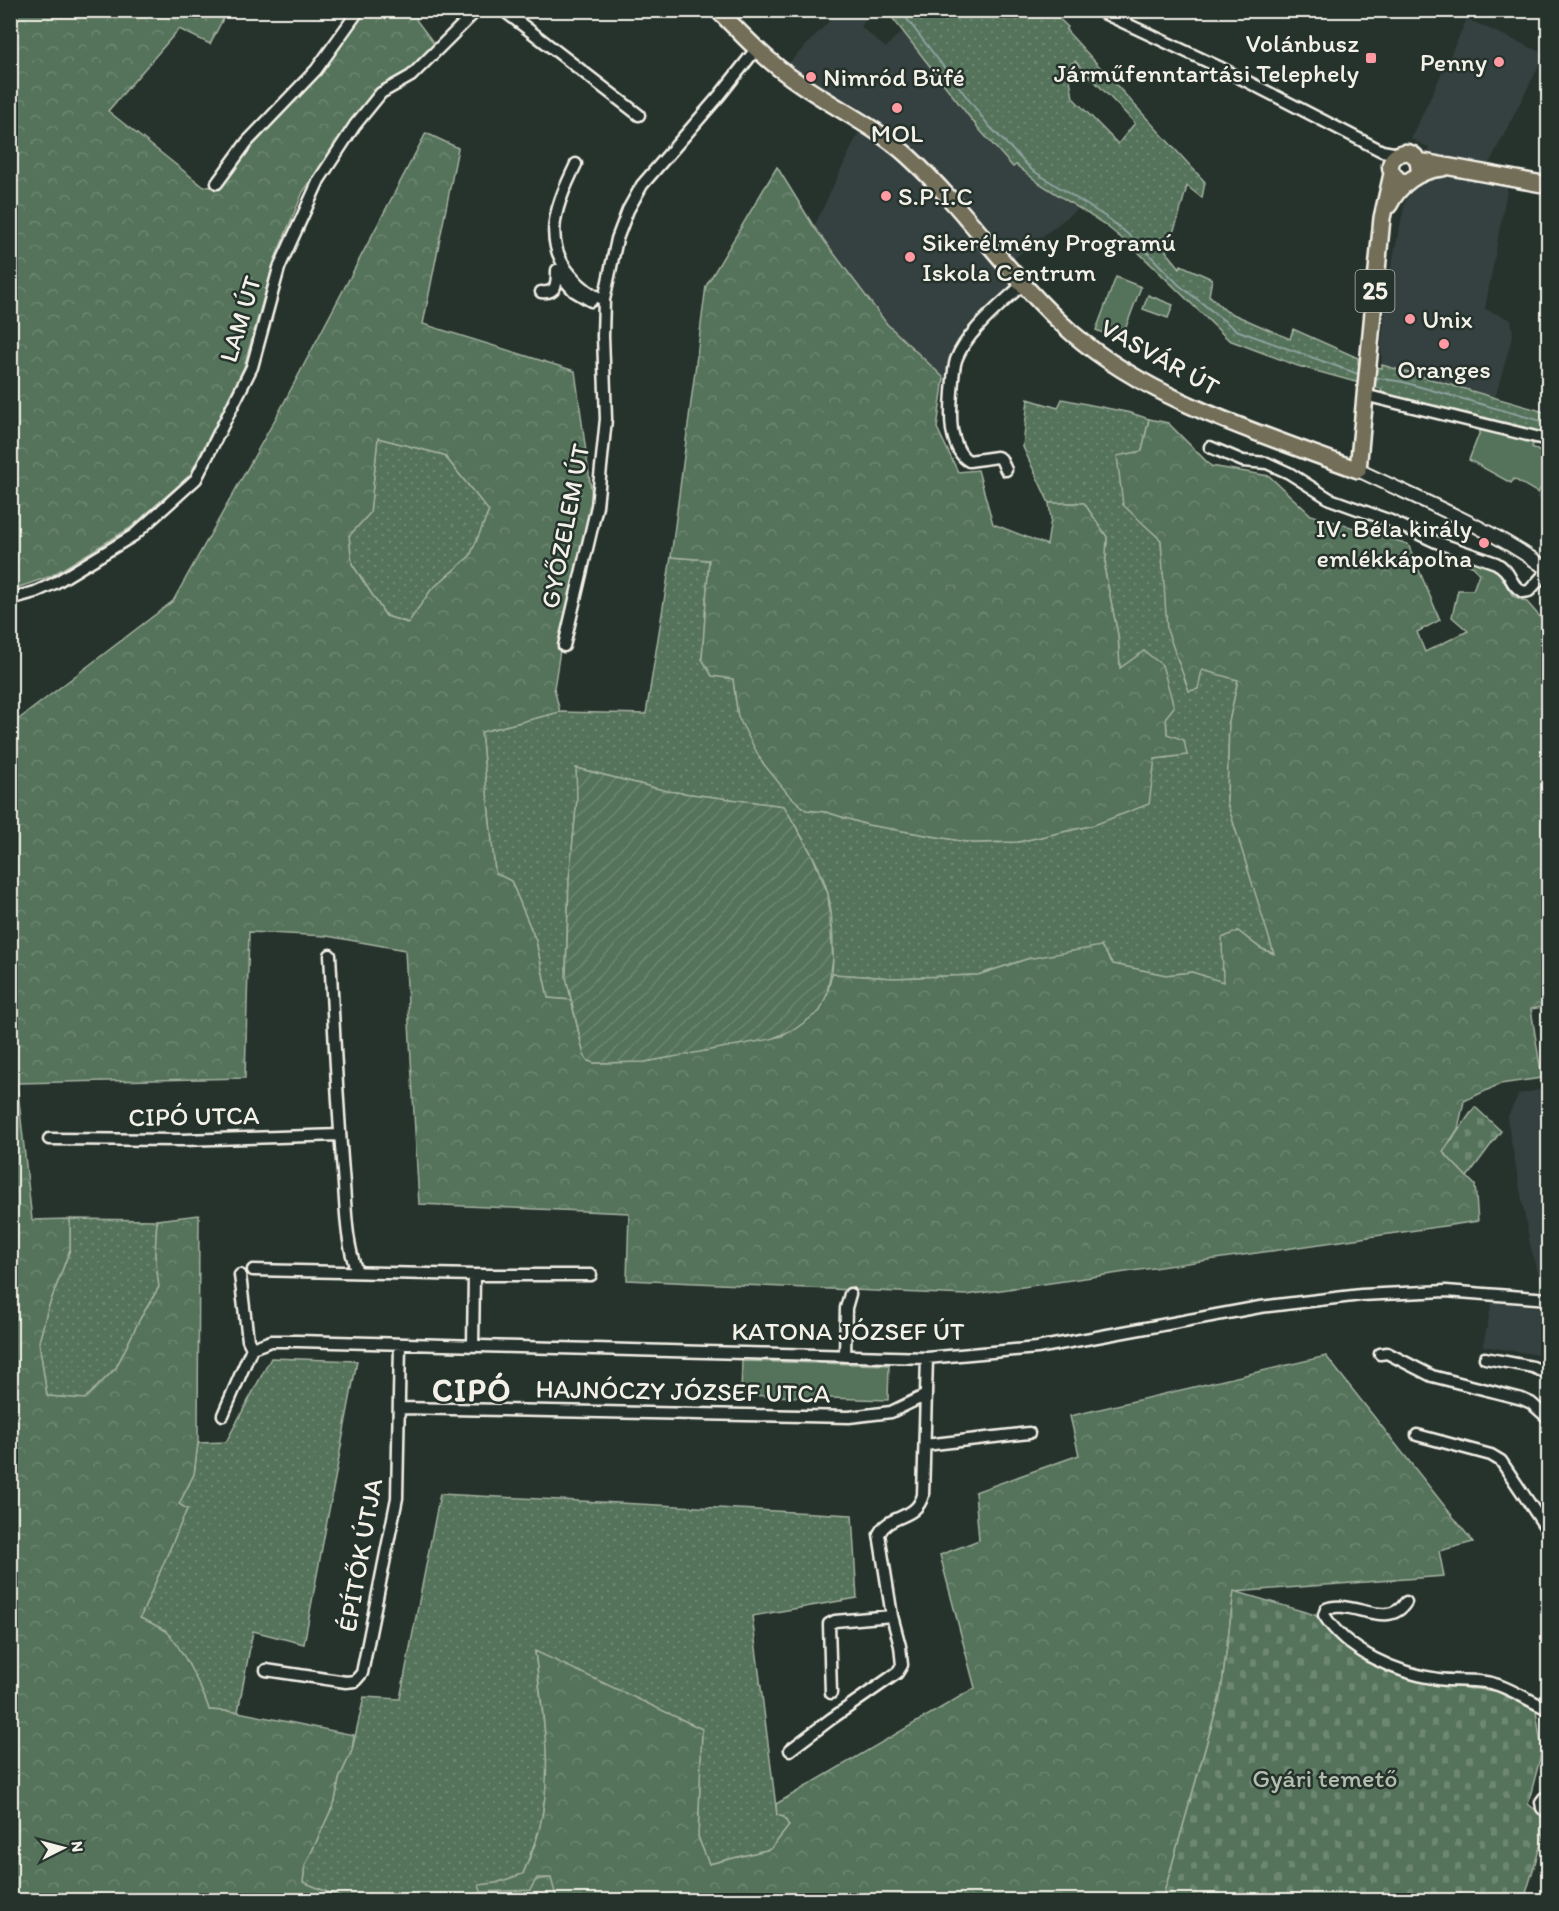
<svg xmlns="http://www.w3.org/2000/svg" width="1559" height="1911" font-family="Itim,sans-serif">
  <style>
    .built { fill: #364040 }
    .grass { fill: url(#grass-dots); stroke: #a4b2a1; stroke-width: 1.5; fill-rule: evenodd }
    .forest { fill: url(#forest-crowns); stroke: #a4b2a1; stroke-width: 1.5; fill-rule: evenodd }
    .cemetery { fill: url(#cemetery-stones); stroke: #a4b2a1; stroke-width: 1.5 }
    .park { fill: #54725a; stroke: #a4b2a1; stroke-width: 1.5 }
    .garden { fill: url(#garden-furrows); stroke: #a4b2a1; stroke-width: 1.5 }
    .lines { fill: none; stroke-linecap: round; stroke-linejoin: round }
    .stream { stroke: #8ea2a0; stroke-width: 2 }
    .minor-casing { stroke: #f4f1e8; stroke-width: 15 }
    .tertiary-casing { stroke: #f4f1e8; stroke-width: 16 }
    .primary-casing { stroke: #f4f1e8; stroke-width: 20 }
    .minor { stroke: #26332d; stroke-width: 10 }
    .tertiary { stroke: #26332d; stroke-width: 12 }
    .primary { stroke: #726e59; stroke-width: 15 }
    .poi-dot { fill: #ff9aa2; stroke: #26332d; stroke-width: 2 }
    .labels { text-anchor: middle; stroke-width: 5; stroke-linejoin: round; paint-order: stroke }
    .shield { fill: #26332d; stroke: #b6b8b0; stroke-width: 1.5 }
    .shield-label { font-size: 24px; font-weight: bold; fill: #f4f1e8 }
    .poi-label { font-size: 26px; fill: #f4f1e8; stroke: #26332d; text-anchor: start }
    .street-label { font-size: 26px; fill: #f4f1e8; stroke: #26332d }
    .park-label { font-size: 26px; fill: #b4beaf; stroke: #26332d }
    .district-label { font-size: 32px; font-weight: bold; letter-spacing: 1.5px; fill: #f4f1e8; stroke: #26332d }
  </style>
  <defs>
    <pattern id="grass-dots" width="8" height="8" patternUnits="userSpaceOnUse" patternTransform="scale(1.5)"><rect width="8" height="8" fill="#54725a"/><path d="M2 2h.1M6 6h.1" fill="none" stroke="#6d8772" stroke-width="1.8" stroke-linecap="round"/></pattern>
    <pattern id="forest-crowns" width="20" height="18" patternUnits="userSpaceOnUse" patternTransform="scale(1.5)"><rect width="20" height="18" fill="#54725a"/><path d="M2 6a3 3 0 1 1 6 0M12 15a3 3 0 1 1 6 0" fill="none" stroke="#6d8772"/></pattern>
    <pattern id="cemetery-stones" width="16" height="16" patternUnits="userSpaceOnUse" patternTransform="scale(1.5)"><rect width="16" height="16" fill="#54725a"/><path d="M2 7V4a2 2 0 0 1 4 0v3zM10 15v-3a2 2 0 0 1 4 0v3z" fill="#6d8772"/></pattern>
    <pattern id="garden-furrows" width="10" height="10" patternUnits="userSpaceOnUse" patternTransform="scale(1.5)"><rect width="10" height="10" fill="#54725a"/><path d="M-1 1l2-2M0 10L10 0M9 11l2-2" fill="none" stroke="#6d8772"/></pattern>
  </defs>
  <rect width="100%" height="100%" fill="#26332d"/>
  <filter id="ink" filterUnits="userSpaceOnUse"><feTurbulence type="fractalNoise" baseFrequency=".0167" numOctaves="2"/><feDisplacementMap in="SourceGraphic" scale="12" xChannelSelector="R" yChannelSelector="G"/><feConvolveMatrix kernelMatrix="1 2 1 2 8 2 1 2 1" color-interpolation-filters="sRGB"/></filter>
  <g filter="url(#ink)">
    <!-- built -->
    <path class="built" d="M839,11H868L870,12L861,27L886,48L893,39L903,32L978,128L1013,167L1015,165L1079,208L1012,260L1024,274L983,312L952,354L944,378L887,324L814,227L864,121L787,65Z
      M1467,19L1545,54L1489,164L1511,168L1485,309L1511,320L1513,334L1495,398L1382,365L1381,347L1389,278L1405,203L1430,148L1411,139Z
      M1548,476V504L1536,497Z
      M1548,1088V1290L1544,1289L1541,1283L1530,1244L1507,1118L1519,1094Z
      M1492,1301L1548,1308V1359L1533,1354L1483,1346Z"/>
    <!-- grass -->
    <path class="grass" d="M887,11H1051L1068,27L1066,30L1205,182L1202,198L1187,186L1178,219L1166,251L1180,268L1181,265L1212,279L1209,295L1226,311L1290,339L1293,329L1358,358V364L1382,368V365L1548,413V434L1383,395L1381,389L1298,366L1229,340L1136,250L1104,224L1039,183L1016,165L1013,167L978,128ZM1075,61L1135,123L1118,144L1073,98L1068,67Z
      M1028,399L1058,408L1062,399L1131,413L1149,419L1142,451L1123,504L1161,540L1164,579L1202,669L1238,680L1229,722L1227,802L1275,954L1260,948L1238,931L1223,983L1192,972L1166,975L1112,964L1027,959L978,975L893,978L832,974C834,954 833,914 828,894C821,864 799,833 784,806L667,791L577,768V799L569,880L566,967L571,1000L548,998L536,941L511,881L495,873L481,732L560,712L646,714L671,557L709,560L702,659L733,679L738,717L806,810L826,812L868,825L973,843L1018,842L1094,825L1155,759L1187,755L1167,734L1166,717L1120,668L1118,635L1105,572L1107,537L1084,503H1049L1023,447Z
      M378,438L444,455L489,511L470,556L431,590L409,623L386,616L352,564L349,536L370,513Z
      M70,1219L157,1220L155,1254L159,1287L140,1319L116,1368L85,1399L47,1396L39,1342L47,1311L70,1249Z
      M271,1358L357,1361L304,1644L253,1631L238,1712L209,1710C205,1694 178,1641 165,1631C158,1626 148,1622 140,1618L187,1509L179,1504L194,1474L198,1443L226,1442Z
      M440,1494L852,1515L857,1598L752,1616L777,1815L784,1817L789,1826L771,1849L709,1864L698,1837L702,1729L535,1652L546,1741L547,1784L540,1828L523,1874L496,1883L479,1886L552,1878L557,1900H347L303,1882L305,1866L335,1801L339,1779L352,1750L364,1697L400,1699Z"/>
    <!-- forest -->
    <path class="forest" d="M10,11H227L210,44L179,29L108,111L204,187L218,186L358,11H414L417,21L435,45L406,72L374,90L303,192L274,261L244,367L190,475L130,528L51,576L11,590Z
      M426,133L458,148L423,324L575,371L593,504L562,638L554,688L560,712L481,732L495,873L511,881L536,941L548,998L571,1000L584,1055L594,1063L645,1062L782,1036L827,994L832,974L893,978L978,975L1027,959L1101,946L1113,964L1166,975L1192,972L1223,982L1222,938L1238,931L1260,948L1274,954L1227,802L1229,722L1238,680L1202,670L1198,689L1189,691L1167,630L1161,540L1123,505L1117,456L1142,451L1149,419L1168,423L1211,466L1269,476L1311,515L1408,544L1440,620L1417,632L1425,652L1468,631L1452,617L1458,590H1473L1479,574L1474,567L1452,558L1450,552L1495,567L1513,596L1527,602L1548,626V1006L1531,1009L1542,1078L1500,1084L1464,1101L1458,1129L1443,1152L1475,1185L1478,1221L967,1295L627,1280L629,1213L419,1204L405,950L327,936L249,932L245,1078L17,1083L32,1220L70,1219V1249L47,1311L39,1342L47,1396L85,1399L116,1368L140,1319L159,1287L155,1254L157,1220L199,1215L198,1443L194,1474L179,1504L187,1509L140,1618C149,1622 158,1626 166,1631C178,1641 205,1694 209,1710L238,1712L354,1735L352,1750L339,1779L335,1801L305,1866L303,1882L347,1900H11V725L173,601L278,414ZM378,438L444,455L489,511L470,556L431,590L408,623L386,616L352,564L349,536L370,513Z
      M777,167L814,227L887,324L944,378L937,428L958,472L978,470L993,524L1047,545L1051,519L1049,503H1084L1107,537L1105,572L1118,635L1120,668L1144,651L1162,665L1174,707L1166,717L1167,734L1184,740L1187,755L1155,759L1149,804L1094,825L1018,842L973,843L868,825L826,812L806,810L788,794L762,762L738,717L733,679L712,676L702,659L709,560L671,557L706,286Z
      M1326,1356L1473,1542L1439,1551L1444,1576L1234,1592L1221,1693L1162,1900H557L551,1878H537L530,1890L481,1892L479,1885L496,1883L523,1874C529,1859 537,1843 540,1826C554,1768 542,1710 535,1651L702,1729L698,1837L709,1864L771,1849L789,1826L784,1817L777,1815L776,1804L975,1688L940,1555L979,1540L975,1492L1079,1455L1070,1416Z"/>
    <!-- cemetery -->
    <path class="cemetery" d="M1475,1107L1501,1131L1467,1177L1443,1152Z
      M1234,1591L1315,1615L1365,1662L1438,1685L1496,1691L1536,1711L1542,1751L1528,1804L1548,1820L1524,1900H1162L1221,1693Z"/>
    <!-- park -->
    <path class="park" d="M1116,277L1141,287L1121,340L1096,330Z
      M1148,295L1173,305L1168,318L1143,309Z
      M1481,429L1534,442L1532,447L1548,457V475L1538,493L1514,479L1511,483L1469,460Z
      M742,1361L889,1365L888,1400L741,1395Z"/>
    <!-- garden -->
    <path class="garden" d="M576,768L667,791L784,806L813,857L828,894L833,959L827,994L820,1011L795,1029L771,1039L645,1062L594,1063L588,1061L584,1055L566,977L569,880L577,799Z"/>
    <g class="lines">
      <!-- stream -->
      <path class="stream" d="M900,10L989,126L1032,170L1109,219L1135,240L1179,285L1236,330L1361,375
        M1372,377L1403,382L1548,423"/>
      <defs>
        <path id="minor" d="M503,10L639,115
          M1097,10L1219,67L1382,151L1399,154
          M576,164C558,202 540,239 571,275C580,286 591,295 604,300
          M217,183L247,142L316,70L359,10
          M557,272L574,291L591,301
          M541,292C557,294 557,283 557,270
          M1364,395L1548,440
          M1210,447L1243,461L1267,463L1289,473L1330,499L1391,521L1436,542L1496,563C1513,572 1508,584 1523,592L1529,591L1548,570
          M1006,470L1001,459L997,457L969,461C959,456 954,440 952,430C950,417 951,405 952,392C953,382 953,370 956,360C966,332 1003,303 1024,283
          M10,599L35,592L55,583L134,535L196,479L252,367L279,268L319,180L355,125L381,93L411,76L477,10
          M564,646L597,506L606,419L603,336L604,300L617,239L628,210L642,185L719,96L757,48
          M330,955C334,1027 337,1099 343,1172C346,1205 345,1240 357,1272
          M49,1139L182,1140L340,1135
          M253,1270L474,1275H591
          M473,1346L474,1275
          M252,1348L271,1341H297L927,1358L1037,1348L1260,1307L1361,1295L1446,1291L1548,1299
          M1380,1354L1387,1353L1432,1376L1522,1399L1531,1403L1548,1418
          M845,1356L846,1308L850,1294
          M1485,1358L1533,1367L1548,1374
          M399,1408L849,1417L891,1412L926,1395
          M223,1415L252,1348L248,1340L240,1275
          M1417,1435L1491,1455L1501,1461L1548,1531
          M925,1445L1029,1433
          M1406,1602C1388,1631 1350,1598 1326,1609L1324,1615C1347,1652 1397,1673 1438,1679C1458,1682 1479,1678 1498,1685C1515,1691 1532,1702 1548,1709
          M266,1670L346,1682L355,1681L362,1673L397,1498L400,1345
          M831,1693L829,1624L835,1621L892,1616
          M790,1750L831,1719L897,1673L902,1665L900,1646L892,1616L879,1534C889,1513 916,1521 923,1495L927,1358
          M1548,1797L1544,1798L1541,1802L1542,1808L1548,1814"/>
        <path id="tertiary" d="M1358,470C1422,501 1492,528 1548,570"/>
        <path id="primary" d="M718,10C743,36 769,63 799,83C835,108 876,127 908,156C968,211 1012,281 1072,333C1151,401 1262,434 1358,470L1382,218L1392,174
          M1418,161L1548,185
          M1398,179C1373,159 1418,136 1419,169
          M1389,205C1400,184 1419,170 1443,168"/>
      </defs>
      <!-- minor casing -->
      <use href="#minor" class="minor-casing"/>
      <!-- tertiary casing -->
      <use href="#tertiary" class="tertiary-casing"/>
      <!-- primary casing -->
      <use href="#primary" class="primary-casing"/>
      <!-- minor -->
      <use href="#minor" class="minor"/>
      <!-- tertiary -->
      <use href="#tertiary" class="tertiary"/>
      <!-- primary -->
      <use href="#primary" class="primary"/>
    </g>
  </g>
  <!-- markers -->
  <g class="poi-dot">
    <rect x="1365" y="52" width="12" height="12" rx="3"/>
    <circle cx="1499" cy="62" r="6"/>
    <circle cx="811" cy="77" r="6"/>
    <circle cx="897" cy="108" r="6"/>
    <circle cx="886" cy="196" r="6"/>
    <circle cx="910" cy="257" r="6"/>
    <circle cx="1410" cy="319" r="6"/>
    <circle cx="1444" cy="344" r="6"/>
    <circle cx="1484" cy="543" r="6"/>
  </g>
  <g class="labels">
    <!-- shield labels -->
    <rect class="shield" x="1355.5" y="270" width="39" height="42" rx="4.5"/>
    <g class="shield-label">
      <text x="1375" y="299">25</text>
    </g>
    <!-- poi labels -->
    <g class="poi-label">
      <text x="1359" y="52" text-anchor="end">Volánbusz<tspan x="1359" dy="30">Járműfenntartási Telephely</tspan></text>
      <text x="1487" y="71" text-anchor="end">Penny</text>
      <text x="823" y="86">Nimród Büfé</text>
      <text x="897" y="142" text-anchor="middle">MOL</text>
      <text x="898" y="205">S.P.I.C</text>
      <text x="922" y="251">Sikerélmény Programú<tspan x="922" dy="30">Iskola Centrum</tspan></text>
      <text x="1422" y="328">Unix</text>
      <text x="1444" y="378" text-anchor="middle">Oranges</text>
      <text x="1472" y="537" text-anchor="end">IV. Béla király<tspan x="1472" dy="30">emlékkápolna</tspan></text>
    </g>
    <!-- street labels -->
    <g class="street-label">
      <text transform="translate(240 319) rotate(-73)" y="9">LAM ÚT</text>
      <text transform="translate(1160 357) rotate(29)" y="9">VASVÁR ÚT</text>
      <text transform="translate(565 526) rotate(-79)" y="9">GYŐZELEM ÚT</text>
      <text transform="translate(194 1116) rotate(-1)" y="9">CIPÓ UTCA</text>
      <text x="848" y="1340">KATONA JÓZSEF ÚT</text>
      <text transform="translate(683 1391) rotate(1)" y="9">HAJNÓCZY JÓZSEF UTCA</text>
      <text transform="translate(360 1555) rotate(-80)" y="9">ÉPÍTŐK ÚTJA</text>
    </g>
    <!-- park labels -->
    <g class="park-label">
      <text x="1325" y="1787">Gyári temető</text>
    </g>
    <!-- district labels -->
    <g class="district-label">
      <text x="472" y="1401">CIPÓ</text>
    </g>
  </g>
  <!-- margin -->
  <rect width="1559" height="1911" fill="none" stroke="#26332d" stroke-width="36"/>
  <rect x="18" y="18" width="1523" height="1875" fill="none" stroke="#f4f1e8" stroke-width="2" filter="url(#ink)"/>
  <!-- north arrow -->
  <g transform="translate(63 1848) rotate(84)" stroke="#26332d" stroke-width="4.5" paint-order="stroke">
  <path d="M0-4.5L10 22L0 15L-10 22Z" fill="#f4f1e8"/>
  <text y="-9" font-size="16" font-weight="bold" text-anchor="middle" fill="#f4f1e8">N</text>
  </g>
</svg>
